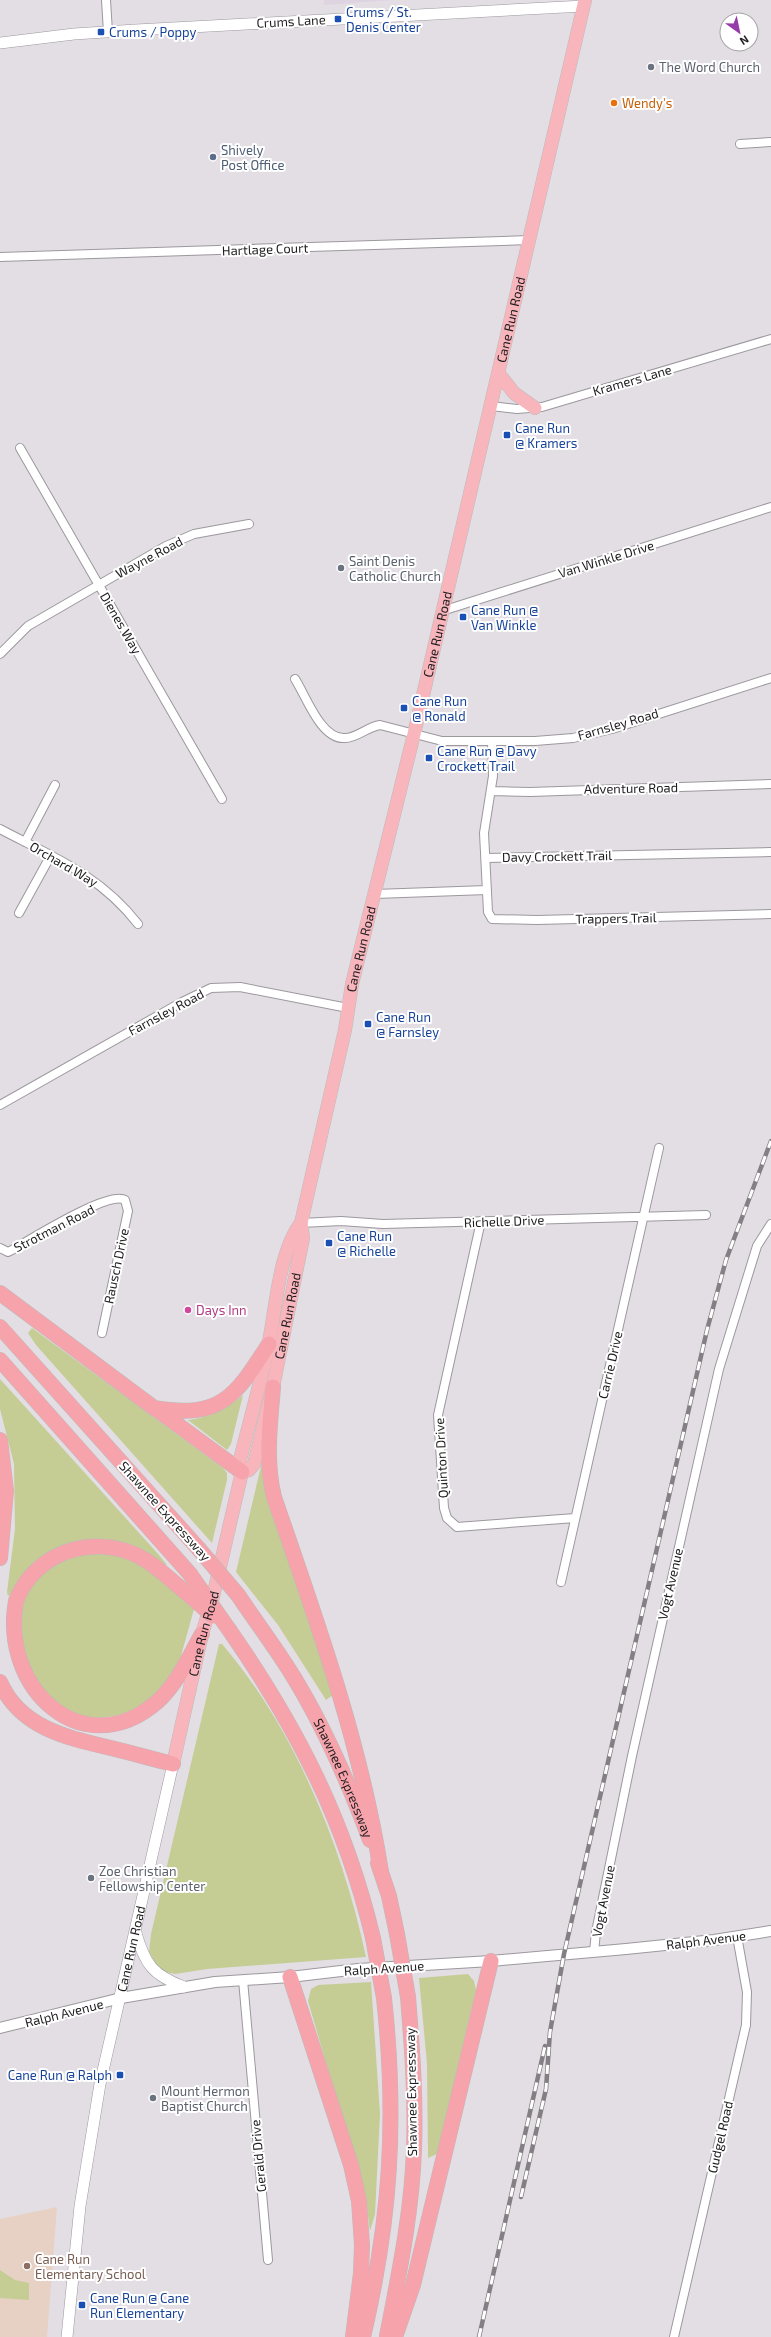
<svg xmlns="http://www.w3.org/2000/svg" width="771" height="2337" font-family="'Exo 2',sans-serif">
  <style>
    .built { fill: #ded4e1 }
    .education { fill: #e7d1c5 }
    .green { fill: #c5cd95 }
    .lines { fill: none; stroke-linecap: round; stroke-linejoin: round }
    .minor-casing { stroke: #9c989e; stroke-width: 10 }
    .tertiary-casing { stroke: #9c989e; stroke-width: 12 }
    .secondary-casing { stroke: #9c989e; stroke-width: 12 }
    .trunk-casing { stroke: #bcbbbc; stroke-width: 14 }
    .motorway-casing { stroke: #bcbbbc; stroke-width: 16 }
    .minor { stroke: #fff; stroke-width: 8 }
    .tertiary { stroke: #fff; stroke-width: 10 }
    .secondary { stroke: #fff; stroke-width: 11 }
    .trunk { stroke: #f8b6bc; stroke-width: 13 }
    .motorway { stroke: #f7a3ab; stroke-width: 15 }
    .rail-casing { stroke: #837f83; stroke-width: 4.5 }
    .rail { stroke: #fff; stroke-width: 3; stroke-dasharray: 9; stroke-linecap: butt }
    .motorway-bridge-casing { stroke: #bcbbbc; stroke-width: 16; stroke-linecap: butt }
    .motorway-bridge { stroke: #f7a3ab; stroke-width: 15 }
    .transit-dot { fill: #1a4fb4; stroke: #fff; stroke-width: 1.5 }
    .worship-dot { fill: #6b7280; stroke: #fff; stroke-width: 1.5 }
    .food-dot { fill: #e8710a; stroke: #fff; stroke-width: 1.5 }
    .service-dot { fill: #5c6f8a; stroke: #fff; stroke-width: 1.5 }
    .hotel-dot { fill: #d1479c; stroke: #fff; stroke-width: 1.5 }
    .education-dot { fill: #8d6e63; stroke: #fff; stroke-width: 1.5 }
    .labels { text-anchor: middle; stroke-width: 4; stroke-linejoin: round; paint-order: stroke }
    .transit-label { font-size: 13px; fill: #164399; stroke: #fff; text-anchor: start }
    .street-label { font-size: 13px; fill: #1e1c1e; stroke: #fff }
    .worship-label { font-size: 13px; fill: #5b616d; stroke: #fff; text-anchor: start }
    .food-label { font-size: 13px; fill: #c56008; stroke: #fff; text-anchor: start }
    .service-label { font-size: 13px; fill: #4e5e75; stroke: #fff; text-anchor: start }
    .hotel-label { font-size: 13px; fill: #b23c85; stroke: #fff; text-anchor: start }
    .education-label { font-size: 13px; fill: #785e54; stroke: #fff; text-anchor: start }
  </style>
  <rect width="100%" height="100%" fill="#e3dee4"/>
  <!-- built -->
  <path class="built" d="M324,0H393L324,5Z"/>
  <!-- education -->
  <path class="education" d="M57,2207L47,2337H0V2219Z"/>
  <!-- green -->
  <path class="green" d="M32,1328L223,1468L227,1473V1480L212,1543L36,1345L28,1333Z
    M0,1379L159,1555L167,1565L83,1541L8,1596L7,1592L15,1529L14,1464L0,1409Z
    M243,1395L231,1444L227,1450L188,1420C210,1417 226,1410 243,1395Z
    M262,1462L333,1695L326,1700L278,1625L236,1572Z
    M100,1551L142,1563L194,1609L179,1663H177C163,1704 115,1726 74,1715C62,1712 44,1695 33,1688L16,1623L27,1592L45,1571L68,1557Z
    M219,1644H222C295,1729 343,1848 366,1957L207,1969L175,1974L165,1972L155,1963L149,1952L151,1934Z
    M468,1974L474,1981L476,1990L437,2154L428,2158L427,2064L419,1978Z
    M371,1982L380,2114L375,2214L370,2231L366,2200L308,2001L311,1989L318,1985Z
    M0,2270L15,2280L29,2283V2300L0,2298Z"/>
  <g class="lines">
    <defs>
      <path id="minor" d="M106,0L108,32
        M740,144L771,142
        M0,257L530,240
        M491,406L517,409L542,407L771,339
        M20,448L222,799
        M442,611L771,507
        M0,654L28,626L166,546L194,534L249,524
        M295,679C306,696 321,740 345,738C357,738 367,727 380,725L442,741H535L573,738L612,729L771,678
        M492,742L493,776L484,833L488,912L492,919L537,920L771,914
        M492,791L530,792L771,784
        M0,829C53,857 100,875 138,924
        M25,842L55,785
        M486,858L771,852
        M375,894L487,890
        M19,913L51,855
        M0,1105L182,1002L211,988L240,987L348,1008
        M481,1221L438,1415L444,1508L447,1518L457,1527L575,1518
        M301,1223L341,1221L383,1224L706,1215
        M0,1248L8,1252L12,1250C30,1240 109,1190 125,1200L128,1211L102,1333
        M561,1582L659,1148
        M594,1952L596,1932L632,1756L719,1369L757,1246L771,1224
        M243,1980L268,2260
        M674,2337L746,2025L747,1992L737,1936"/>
      <path id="tertiary" d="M0,2028L121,1998L215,1982L290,1977L358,1969L491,1961L626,1949L714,1940L771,1931"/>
      <g id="secondary">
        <path d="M0,43L74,34L136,30L584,6"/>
        <path d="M136,1933C145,1965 153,1975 184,1987"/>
        <path id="s1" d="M67,2337L80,2206L100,2084L173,1764"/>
      </g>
      <g id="trunk">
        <path d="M499,374L514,393L535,408"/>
        <path id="s2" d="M242,1472L249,1470L254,1464L273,1387L303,1238L301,1223L345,1030L352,984L414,734L585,0"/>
        <path id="s3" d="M173,1764L202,1634L212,1601L242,1472L239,1464C249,1423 261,1383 269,1342C276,1307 279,1251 301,1223"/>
      </g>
      <g id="motorway">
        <path d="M0,1293L154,1408C221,1419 235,1397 269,1344"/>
        <path d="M0,1327L198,1548"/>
        <path d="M0,1360L190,1574"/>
        <path d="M273,1387C270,1425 265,1460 274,1497C316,1619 361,1743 381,1872"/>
        <path d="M156,1409L242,1472"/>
        <path d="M0,1440L6,1491L0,1558"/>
        <path d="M188,1594C175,1584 163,1572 150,1563C122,1543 83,1541 53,1558C36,1568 23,1583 16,1601C0,1690 84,1765 157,1702C177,1684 189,1657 202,1634"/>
        <path id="s4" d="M238,1595C256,1622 276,1648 293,1676C325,1728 349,1784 370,1840"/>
        <path d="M230,1631C298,1729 345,1821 373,1938"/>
        <path d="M0,1682C20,1728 68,1738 111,1748C132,1753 152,1759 173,1764"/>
        <path d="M378,1863L389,1896L397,1934"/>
        <path d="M290,1977L351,2165L359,2201L362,2245L361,2273L353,2337"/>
        <path d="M387,2336C399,2274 412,2212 414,2149C416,2098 412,2047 408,1997"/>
        <path d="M363,2337C391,2219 397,2118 384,1998"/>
        <path d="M395,2337L413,2285L491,1961"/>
      </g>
    </defs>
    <!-- minor casing -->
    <use href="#minor" class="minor-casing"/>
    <!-- tertiary casing -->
    <use href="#tertiary" class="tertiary-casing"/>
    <!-- secondary casing -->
    <use href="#secondary" class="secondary-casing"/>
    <!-- trunk casing -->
    <use href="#trunk" class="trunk-casing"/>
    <!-- motorway casing -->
    <use href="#motorway" class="motorway-casing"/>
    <!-- minor -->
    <use href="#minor" class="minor"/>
    <!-- tertiary -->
    <use href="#tertiary" class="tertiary"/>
    <!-- secondary -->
    <use href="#secondary" class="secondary"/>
    <!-- trunk -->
    <use href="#trunk" class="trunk"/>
    <!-- motorway -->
    <use href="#motorway" class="motorway"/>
    <defs>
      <path id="rail" d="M521,2197L546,2089L550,2032L564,1954L707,1330L726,1260L771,1141
        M479,2337L545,2046"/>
    </defs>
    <!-- rail casing -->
    <use href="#rail" class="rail-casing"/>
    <!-- rail -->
    <use href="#rail" class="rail"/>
    <defs>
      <path id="motorway-bridge" d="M198,1548L238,1595
        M190,1574L230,1631
        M188,1594L213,1616
        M397,1934L408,1997
        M373,1938L384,1998"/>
    </defs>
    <!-- motorway-bridge casing -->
    <use href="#motorway-bridge" class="motorway-bridge-casing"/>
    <!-- motorway-bridge -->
    <use href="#motorway-bridge" class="motorway-bridge"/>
  </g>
  <!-- markers -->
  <g class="transit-dot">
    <rect x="334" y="15" width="8" height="8" rx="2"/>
    <rect x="97" y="28" width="8" height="8" rx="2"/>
    <rect x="503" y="431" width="8" height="8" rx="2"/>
    <rect x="459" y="613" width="8" height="8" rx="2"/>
    <rect x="400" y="704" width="8" height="8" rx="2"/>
    <rect x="425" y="754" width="8" height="8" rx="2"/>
    <rect x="364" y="1020" width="8" height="8" rx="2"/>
    <rect x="325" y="1239" width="8" height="8" rx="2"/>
    <rect x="116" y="2071" width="8" height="8" rx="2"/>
    <rect x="78" y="2301" width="8" height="8" rx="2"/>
  </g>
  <g class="worship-dot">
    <circle cx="651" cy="67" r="4"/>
    <circle cx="341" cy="568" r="4"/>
    <circle cx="91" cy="1878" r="4"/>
    <circle cx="153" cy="2098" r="4"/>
  </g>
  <circle class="food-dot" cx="614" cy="103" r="4"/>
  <circle class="service-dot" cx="213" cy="157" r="4"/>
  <circle class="hotel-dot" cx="188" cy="1310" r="4"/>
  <circle class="education-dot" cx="27" cy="2266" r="4"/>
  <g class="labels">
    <!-- transit labels -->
    <g class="transit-label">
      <text x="346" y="17">Crums / St.<tspan x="346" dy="15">Denis Center</tspan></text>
      <text x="109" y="37">Crums / Poppy</text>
      <text x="515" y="433">Cane Run<tspan x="515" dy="15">@ Kramers</tspan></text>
      <text x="471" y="615">Cane Run @<tspan x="471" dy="15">Van Winkle</tspan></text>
      <text x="412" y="706">Cane Run<tspan x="412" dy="15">@ Ronald</tspan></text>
      <text x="437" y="756">Cane Run @ Davy<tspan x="437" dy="15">Crockett Trail</tspan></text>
      <text x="376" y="1022">Cane Run<tspan x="376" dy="15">@ Farnsley</tspan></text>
      <text x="337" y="1241">Cane Run<tspan x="337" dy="15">@ Richelle</tspan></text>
      <text x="112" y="2080" text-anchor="end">Cane Run @ Ralph</text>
      <text x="90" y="2303">Cane Run @ Cane<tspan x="90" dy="15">Run Elementary</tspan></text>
    </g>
    <!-- street labels -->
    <g class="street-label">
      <text transform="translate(291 21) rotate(-3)" y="5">Crums Lane</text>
      <text transform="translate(265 249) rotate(-2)" y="5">Hartlage Court</text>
      <text dy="5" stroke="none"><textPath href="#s2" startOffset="1189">Cane Run Road</textPath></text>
      <text transform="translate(632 380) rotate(-16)" y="5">Kramers Lane</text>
      <text transform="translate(149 557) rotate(-28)" y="5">Wayne Road</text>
      <text transform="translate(606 559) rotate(-17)" y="5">Van Winkle Drive</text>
      <text transform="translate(121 623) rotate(60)" y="5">Dienes Way</text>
      <text dy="5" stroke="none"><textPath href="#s2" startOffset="866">Cane Run Road</textPath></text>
      <text transform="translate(618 724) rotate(-16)" y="5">Farnsley Road</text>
      <text transform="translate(631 788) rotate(-1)" y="5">Adventure Road</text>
      <text transform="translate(557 856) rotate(-1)" y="5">Davy Crockett Trail</text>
      <text transform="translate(64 864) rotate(30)" y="5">Orchard Way</text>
      <text transform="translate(616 918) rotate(-1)" y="5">Trappers Trail</text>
      <text dy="5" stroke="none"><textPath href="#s2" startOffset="542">Cane Run Road</textPath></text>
      <text transform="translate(166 1012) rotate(-28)" y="5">Farnsley Road</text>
      <text transform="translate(504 1221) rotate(-2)" y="5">Richelle Drive</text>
      <text transform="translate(54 1228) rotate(-27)" y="5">Strotman Road</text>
      <text transform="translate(116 1266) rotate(-78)" y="5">Rausch Drive</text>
      <text dy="5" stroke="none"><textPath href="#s2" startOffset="167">Cane Run Road</textPath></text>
      <text transform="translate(610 1365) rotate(-77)" y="5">Carrie Drive</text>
      <text transform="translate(441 1458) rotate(-93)" y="5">Quinton Drive</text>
      <text transform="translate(165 1511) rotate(48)" y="5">Shawnee Expressway</text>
      <text transform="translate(670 1584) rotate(-77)" y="5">Vogt Avenue</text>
      <text dy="5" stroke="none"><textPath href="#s3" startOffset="134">Cane Run Road</textPath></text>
      <text dy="5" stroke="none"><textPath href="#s4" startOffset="212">Shawnee Expressway</textPath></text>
      <text transform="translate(603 1901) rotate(-79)" y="5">Vogt Avenue</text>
      <text transform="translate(706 1940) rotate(-7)" y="5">Ralph Avenue</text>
      <text dy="5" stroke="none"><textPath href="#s1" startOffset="394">Cane Run Road</textPath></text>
      <text transform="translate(384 1968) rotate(-4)" y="5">Ralph Avenue</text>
      <text transform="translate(64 2013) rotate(-14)" y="5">Ralph Avenue</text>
      <text transform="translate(411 2092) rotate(-91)" y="5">Shawnee Expressway</text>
      <text transform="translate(720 2137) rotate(-77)" y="5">Gudgel Road</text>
      <text transform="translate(258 2156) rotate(-95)" y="5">Gerald Drive</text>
    </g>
    <!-- worship labels -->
    <g class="worship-label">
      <text x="659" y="72">The Word Church</text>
      <text x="349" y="566">Saint Denis<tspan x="349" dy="15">Catholic Church</tspan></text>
      <text x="99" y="1876">Zoe Christian<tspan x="99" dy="15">Fellowship Center</tspan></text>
      <text x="161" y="2096">Mount Hermon<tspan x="161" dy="15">Baptist Church</tspan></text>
    </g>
    <!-- food labels -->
    <g class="food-label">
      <text x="622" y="108">Wendy's</text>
    </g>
    <!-- service labels -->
    <g class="service-label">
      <text x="221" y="155">Shively<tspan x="221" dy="15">Post Office</tspan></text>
    </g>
    <!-- hotel labels -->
    <g class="hotel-label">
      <text x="196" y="1315">Days Inn</text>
    </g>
    <!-- education labels -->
    <g class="education-label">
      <text x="35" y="2264">Cane Run<tspan x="35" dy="15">Elementary School</tspan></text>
    </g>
  </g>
  <!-- north arrow -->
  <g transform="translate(739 32) rotate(147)"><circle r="19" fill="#ffffff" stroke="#a5a4a5"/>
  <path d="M0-3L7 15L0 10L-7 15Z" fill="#953ca8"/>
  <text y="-6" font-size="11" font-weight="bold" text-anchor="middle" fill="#1e1c1e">N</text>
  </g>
</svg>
